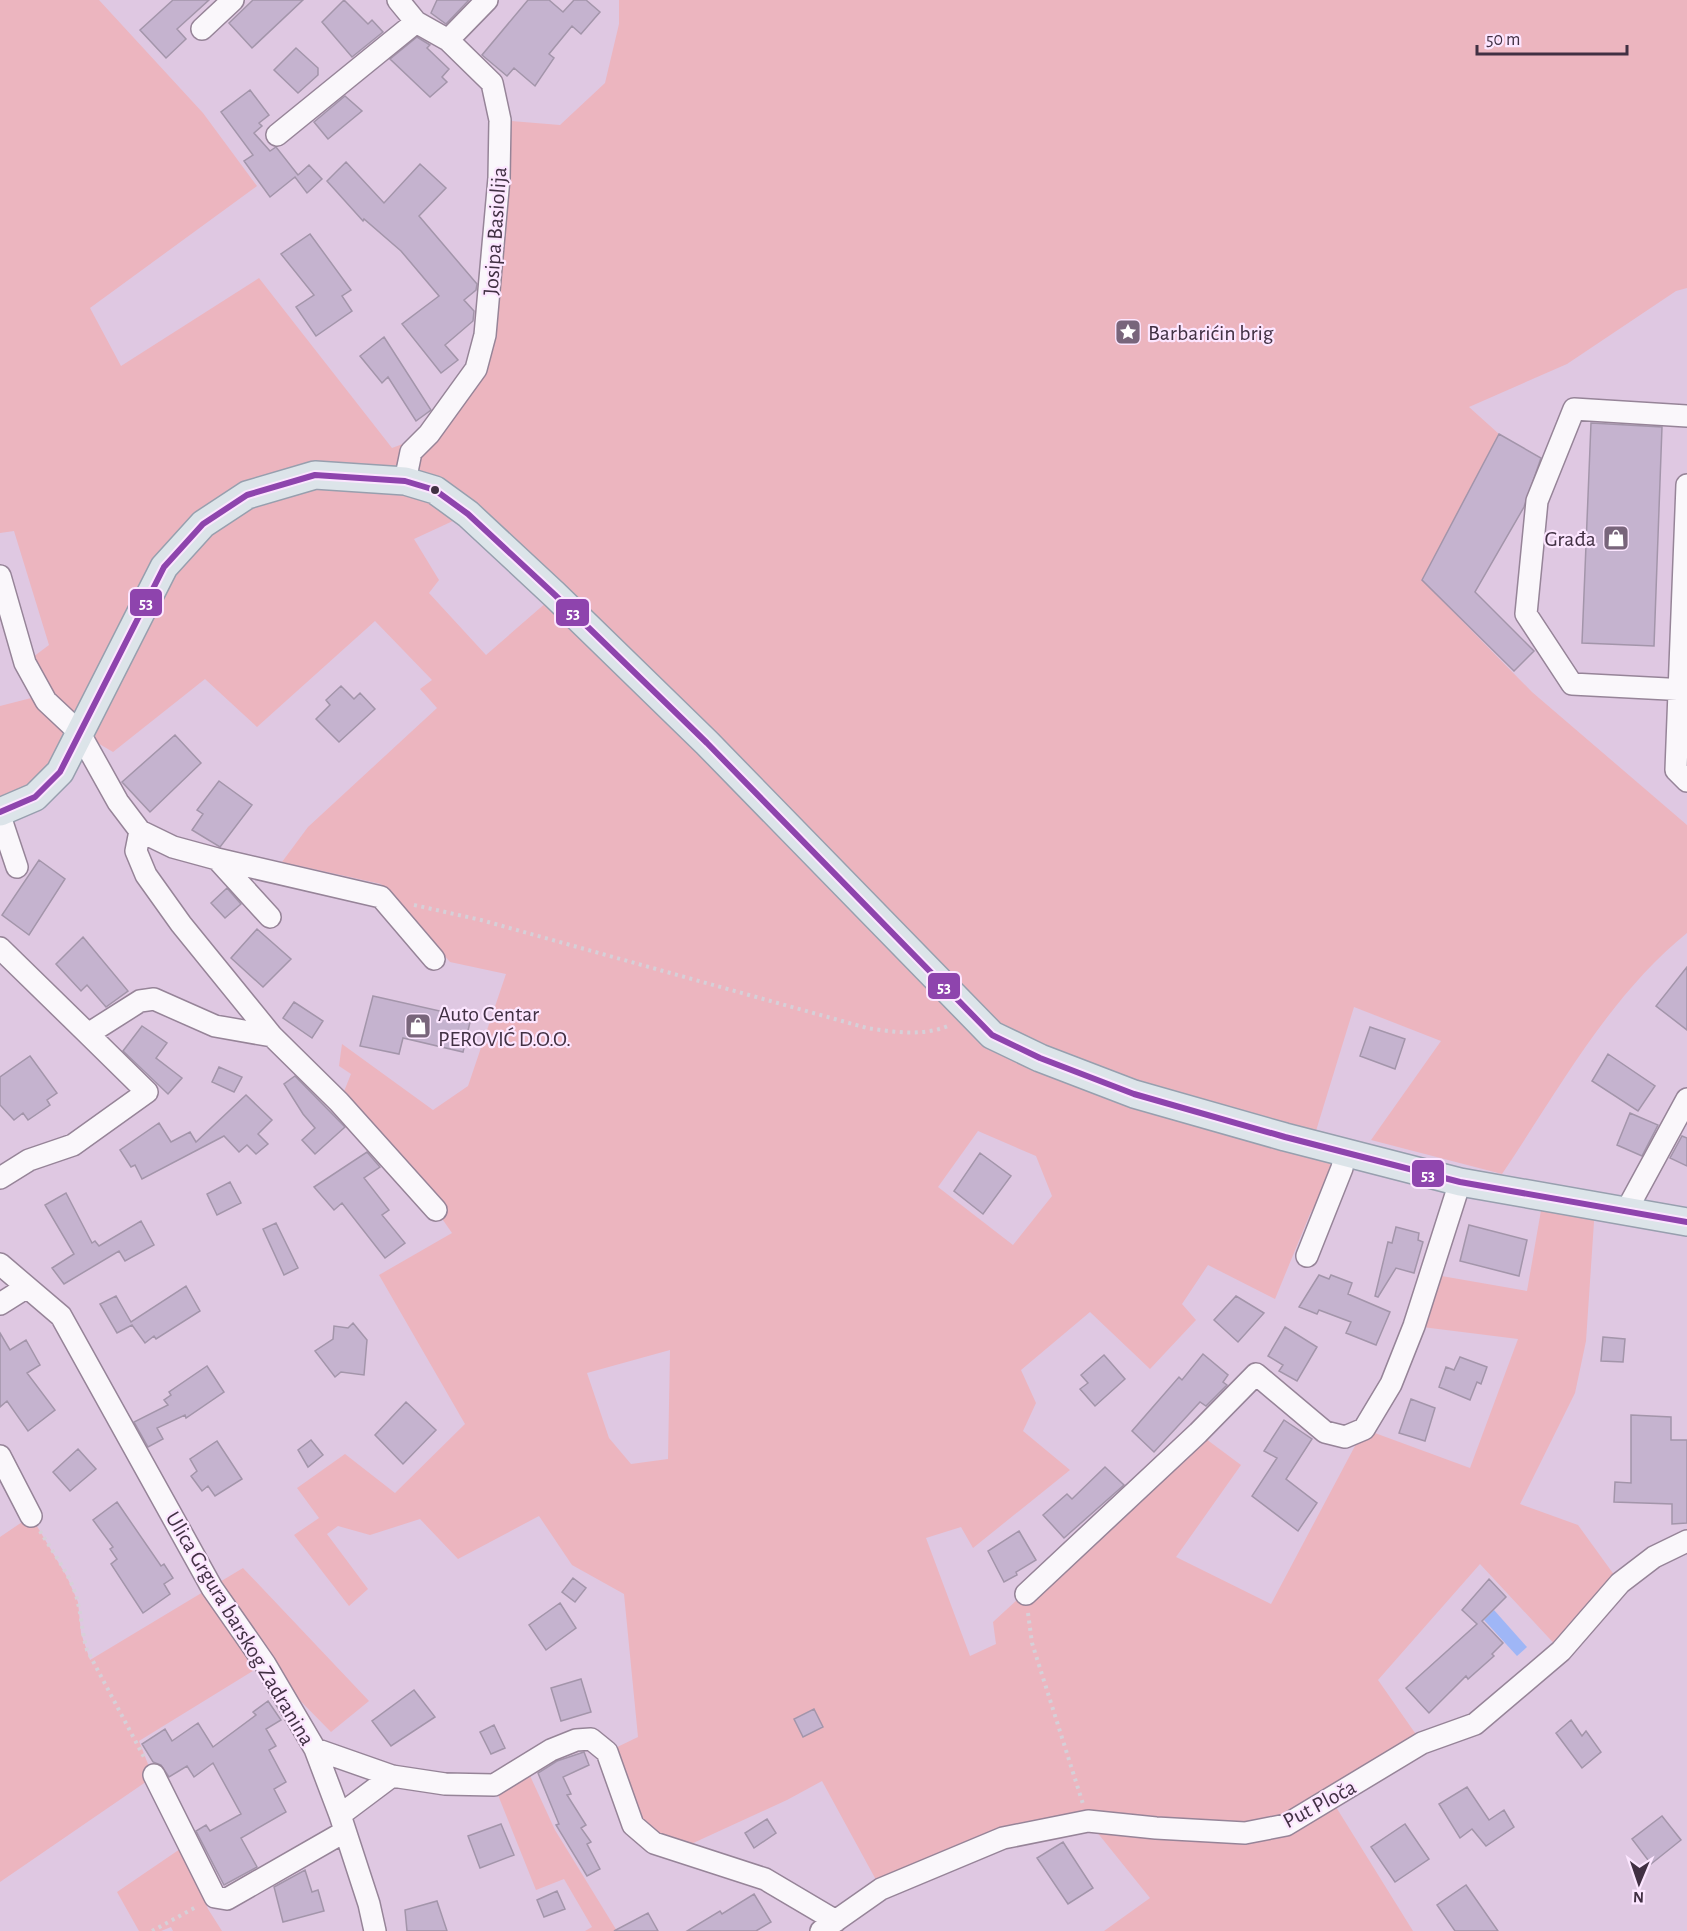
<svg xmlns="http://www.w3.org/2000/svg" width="1687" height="1931" font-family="'Alegreya Sans',sans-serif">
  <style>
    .green { fill: #ecb5bf; fill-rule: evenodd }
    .water { fill: #9fb6f6 }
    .building { fill: #c5b3cf; stroke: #a395aa; stroke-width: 1.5 }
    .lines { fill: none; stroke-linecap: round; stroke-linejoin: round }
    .minor-casing { stroke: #968498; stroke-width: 24 }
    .major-casing { stroke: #979fae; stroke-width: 30 }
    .path { stroke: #d6d0d8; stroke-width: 4; stroke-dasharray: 3 4.5; stroke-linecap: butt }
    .minor { stroke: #faf7fb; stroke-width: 21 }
    .major { stroke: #dce4e9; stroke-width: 27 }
    .bus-1-casing { stroke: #fce6ff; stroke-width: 10 }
    .bus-1 { stroke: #8e44ad; stroke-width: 6 }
    .bus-dot { fill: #413043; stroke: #fce6ff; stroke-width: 2 }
    .labels { text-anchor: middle; stroke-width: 4.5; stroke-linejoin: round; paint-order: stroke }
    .street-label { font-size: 22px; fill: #413043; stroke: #fce6ff }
    .poi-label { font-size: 22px; fill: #413043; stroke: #fce6ff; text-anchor: start }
    .line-badge { stroke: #fce6ff; stroke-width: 2 }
    .badge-label { font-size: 16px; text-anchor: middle; font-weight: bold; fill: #fff }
  </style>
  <rect width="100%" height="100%" fill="#dfc8e2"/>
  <!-- green -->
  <path class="green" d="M0,0H99L203,113L257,186L90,308L121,366L259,278L392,448L429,434L476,369L500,120L560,125L605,83L619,24V0H1687V288L1676,291L1567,364L1469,407L1499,434L1422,580L1532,692L1687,825V933C1608,997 1558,1091 1502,1174L1371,1140L1441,1041L1354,1007L1312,1144L1345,1153L1310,1214L1275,1299L1208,1265L1182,1304L1196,1320L1150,1369L1090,1312L1021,1370L1036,1403L1023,1431L1070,1470L973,1548L961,1527L926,1538L970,1656L996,1644L993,1622L1198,1433L1241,1465L1176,1557L1271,1604L1364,1429L1470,1468L1518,1339L1414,1326L1430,1274L1527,1291L1543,1199L1595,1207L1586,1341L1575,1393L1520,1504L1578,1525L1620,1583L1561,1651L1480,1564L1378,1680L1422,1743L1331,1799L1413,1931H1104L1150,1898L1088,1821L881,1889L822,1781L787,1800L678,1850L654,1843L607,1752L638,1737L624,1594L572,1565L539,1516L458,1559L420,1519L370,1535L338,1526L327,1534L368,1589L349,1606L294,1535L319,1518L297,1488L345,1454L395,1493L465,1424L379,1275L452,1233L436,1210L343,1094L351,1074L339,1066L342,1044L433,1110L468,1086L506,974L450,962L381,884L282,862L308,827L437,708L420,689L432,680L375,621L257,727L205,679L113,752L79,732L74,742L0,812V706L43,695L25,663L49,645L14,531L0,533ZM468,514L555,595L486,655L429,593L439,580L414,539ZM978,1131L1036,1156L1052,1196L1013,1245L938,1187ZM670,1350L668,1459L631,1464L609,1438L587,1373Z
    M31,1516L67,1577L78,1602L81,1633L90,1660L243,1568L369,1701L331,1732L264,1664L139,1741L153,1777L0,1882V1537Z
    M526,1767L555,1830L617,1931H585L592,1927L564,1879L536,1890L494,1785Z
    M183,1847L208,1909L222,1931H173L171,1927L161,1931H139L117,1892Z"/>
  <!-- water -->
  <path class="water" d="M1494,1610L1527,1647L1517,1656L1484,1620Z"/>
  <!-- building -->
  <path class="building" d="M173,0H209L177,29L186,39L166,58L140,30Z
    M253,0H303L252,48L229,23Z
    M344,0L368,24L372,20L383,32L352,57L322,22Z
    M437,0H469L446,24L431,13Z
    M528,0H549L563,12L574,0H586L600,12L581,34L572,26L549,54L554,58L535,86L514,68L507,76L482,55Z
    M417,37L430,45L427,48L449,69L442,77L447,82L430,97L390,59Z
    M296,48L318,68V75L298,93L274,70Z
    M250,90L269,115L259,123L262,126L254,133L270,151L276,147L298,175L309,165L322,179L307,193L295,177L270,197L244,161L253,155L221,112Z
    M345,96L362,111L328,139L314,122Z
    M346,162L384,203L420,164L446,188L419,216L477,284L476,290L464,300L474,311L473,321L445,345L458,360L441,373L402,324L439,296L401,251L364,219L363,221L327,181Z
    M310,234L351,290L342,296L352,311L316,336L296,307L314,295L281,254Z
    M384,337L431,410L416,421L388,377L382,383L360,356Z
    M1591,423L1662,427L1654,646L1582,643Z
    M1499,434L1541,458L1524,507L1475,592L1534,651L1514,671L1422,580Z
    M341,686L354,699L360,693L375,709L339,742L316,719L330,705L326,700Z
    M175,735L201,763L150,812L122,782Z
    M219,781L252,805L220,847L192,830L203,814L197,810Z
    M39,860L65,879L29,935L2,915Z
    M227,888L241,904L225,918L211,903Z
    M257,929L291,959L263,987L231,958Z
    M83,937L128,991L106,1007L87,985L81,991L56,964Z
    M1687,967V1030L1656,1006Z
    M373,996L471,1018L463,1052L403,1038L399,1054L360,1046Z
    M294,1002L323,1021L312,1038L283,1018Z
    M142,1026L167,1043L156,1058L182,1078L168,1094L123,1051Z
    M1370,1027L1405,1039L1395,1069L1360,1056Z
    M1608,1054L1655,1086L1638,1111L1592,1081Z
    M30,1056L57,1093L47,1100L50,1105L28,1120L23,1113L14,1120L0,1105V1077Z
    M219,1067L242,1077L234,1092L212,1082Z
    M295,1076L345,1127L315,1154L302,1140L315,1128L303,1114L284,1084Z
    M246,1095L272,1120L258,1134L268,1144L256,1154L247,1145L239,1152L224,1136L142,1179L135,1165L131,1167L120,1150L159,1123L171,1142L190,1132L196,1142Z
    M1630,1113L1658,1125L1642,1156L1617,1145Z
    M1682,1136L1687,1138V1166L1670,1158Z
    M367,1152L380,1167L364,1178L389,1210L382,1215L405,1243L385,1258L342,1203L334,1210L314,1187Z
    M980,1153L1011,1176L983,1214L954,1191Z
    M230,1182L241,1203L217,1215L207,1194Z
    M66,1193L92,1243L95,1241L99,1246L141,1221L154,1245L125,1261L119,1251L64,1284L52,1268L74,1254L45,1205Z
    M276,1223L298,1268L284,1275L263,1229Z
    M1469,1225L1527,1240L1519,1276L1460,1261Z
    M1396,1227L1419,1233L1418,1240L1423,1242L1414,1273L1396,1268L1378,1297L1375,1296L1388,1242L1392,1243Z
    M1319,1275L1329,1279L1331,1275L1352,1283L1348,1294L1390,1312L1376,1345L1346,1333L1351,1322L1319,1310L1317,1314L1299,1307Z
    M186,1286L200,1311L156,1339L154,1336L145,1343L132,1325L117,1333L100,1304L116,1296L131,1322Z
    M1236,1296L1264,1313L1238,1342L1214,1320Z
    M353,1323L367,1340L364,1375L341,1372L335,1377L315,1351L333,1339L334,1326L348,1328Z
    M1285,1327L1317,1347L1297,1381L1279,1371L1283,1365L1268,1356Z
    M0,1333L10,1350L26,1340L40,1365L27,1373L55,1410L28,1431L7,1401L0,1407Z
    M1603,1337L1625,1339L1623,1362L1601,1361Z
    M1203,1354L1228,1375L1223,1382L1227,1385L1206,1406L1200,1402L1154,1452L1132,1431L1179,1377L1182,1380Z
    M1104,1355L1125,1379L1095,1406L1080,1389L1088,1383L1081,1375Z
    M1460,1357L1487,1367L1481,1384L1477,1382L1470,1400L1439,1387L1446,1367L1454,1370Z
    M207,1366L224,1392L186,1418L185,1415L157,1428L163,1439L148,1447L134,1422L168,1405L164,1400L171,1395L169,1392Z
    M1411,1399L1435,1408L1425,1441L1399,1433Z
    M406,1402L436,1430L403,1464L375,1435Z
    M1631,1415L1671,1417V1440H1687V1523L1672,1524V1504L1614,1502L1615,1482L1631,1483Z
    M1284,1420L1312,1439L1286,1479L1317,1503L1298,1531L1252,1496L1277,1458L1264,1451Z
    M311,1440L323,1455L308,1467L298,1450Z
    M217,1441L242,1479L215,1496L208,1486L202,1491L191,1476L197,1471L190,1459Z
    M78,1449L96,1469L70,1491L53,1472Z
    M1105,1467L1124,1485L1064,1538L1043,1515L1067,1494L1072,1499Z
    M117,1502L161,1566L164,1564L173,1578L164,1584L170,1594L143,1613L111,1564L117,1559L110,1549L113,1547L93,1520Z
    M1019,1531L1036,1560L1016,1572L1017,1575L1004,1582L988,1551Z
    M573,1578L586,1588L575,1602L562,1592Z
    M1489,1579L1506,1597L1482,1621L1503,1643L1492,1654L1494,1656L1468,1679L1466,1676L1429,1713L1406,1688L1477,1624L1462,1610Z
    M560,1603L576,1628L546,1650L529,1625Z
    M581,1679L591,1712L561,1721L551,1688Z
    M414,1690L435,1717L391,1746L372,1721Z
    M268,1701L281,1720L266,1729L276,1746L269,1750L286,1782L274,1789L286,1812L241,1838L257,1867L224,1885L196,1831L206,1825L210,1831L241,1814L213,1763L194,1777L187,1766L169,1777L161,1765L153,1762L142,1744L165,1729L172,1741L198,1723L213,1747L256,1715L253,1712Z
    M814,1709L823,1727L803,1737L794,1719Z
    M1571,1720L1582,1736L1586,1731L1601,1752L1582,1768L1556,1733Z
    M494,1725L505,1748L491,1754L480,1732Z
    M584,1752L589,1765L563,1777L571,1794L567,1795L586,1825L581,1828L591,1842L587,1844L600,1869L587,1876L556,1825L559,1824L538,1773L557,1761Z
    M1467,1787L1489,1820L1504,1810L1514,1827L1486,1846L1472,1829L1460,1838L1439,1804Z
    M1662,1816L1681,1840L1651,1864L1632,1839Z
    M767,1819L776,1833L754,1848L745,1833Z
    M501,1824L514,1855L480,1868L468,1836Z
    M1405,1824L1429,1859L1395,1882L1371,1847Z
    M1063,1842L1093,1888L1068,1904L1037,1858Z
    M305,1870L312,1892L318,1890L324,1911L283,1922L274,1887Z
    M1466,1885L1498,1931H1455L1437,1905Z
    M557,1891L565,1909L544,1917L537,1900Z
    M754,1894L771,1922L756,1931H687L720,1911L722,1914Z
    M437,1901L447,1931H407L405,1910Z
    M648,1913L658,1931H614Z"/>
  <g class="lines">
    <defs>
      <path id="minor" d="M398,0L416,22L448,40L492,83L500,120L499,178L485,335L476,369L429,434L411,452L405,481
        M202,29L233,0
        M448,40L487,0
        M277,135L416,22
        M1687,416L1574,409L1537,501L1526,614L1572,684L1687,690
        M1687,485L1676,770L1687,781
        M0,576L25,663L46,701L79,732L118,802L140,831L173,847L217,859L381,897L434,959
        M0,816L17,867
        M140,831L136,851L146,875L181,924L272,1036L339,1102L436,1210
        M217,859L270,917
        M0,948L88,1034L140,1001L154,999L215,1026L272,1036
        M0,1178L29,1160L73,1145L147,1092L88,1034
        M1625,1213L1687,1099
        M1307,1256L1342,1168L1345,1153
        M0,1264L61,1316L212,1588L265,1664L315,1749L340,1815L369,1904L375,1931
        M0,1304L27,1287
        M0,1456L31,1516
        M1026,1594L1198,1433L1256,1374L1325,1432L1345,1437L1364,1429L1391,1384L1414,1326L1460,1182
        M315,1749L392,1776L445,1784L494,1785L551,1750L576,1740L591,1739L607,1752L633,1825L654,1843L765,1879L836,1921
        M154,1775L215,1897L227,1899L344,1832
        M340,1815L392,1776
        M821,1931L881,1889L1003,1838L1088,1821L1156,1828L1245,1833L1286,1825L1422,1743L1475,1724L1561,1651L1620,1583L1654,1557L1687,1541"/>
      <path id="major" d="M0,812L35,797L60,772L164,567L203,524L247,495L315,475L405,481L435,490L468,514L555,595L707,743L992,1035L1040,1058L1134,1094L1285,1137L1460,1182L1687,1222"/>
    </defs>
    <!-- minor casing -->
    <use href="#minor" class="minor-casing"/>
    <!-- major casing -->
    <use href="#major" class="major-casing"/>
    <!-- path -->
    <path class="path" d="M414,905L481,920L867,1028C894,1032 924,1037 950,1025
      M40,1531C53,1553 73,1578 78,1603C82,1620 82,1634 87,1650L145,1759
      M1028,1613L1032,1643L1083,1804
      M152,1931L198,1906"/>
    <!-- minor -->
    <use href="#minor" class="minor"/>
    <!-- major -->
    <use href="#major" class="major"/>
    <defs>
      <path id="bus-1" d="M0,812L35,797L60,772L164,567L203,524L247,495L315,475L405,481L435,490L468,514L555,595L707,743L992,1035L1040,1058L1134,1094L1285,1137L1460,1182L1687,1222"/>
    </defs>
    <!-- bus-1 casing -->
    <use href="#bus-1" class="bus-1-casing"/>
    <!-- bus-1 -->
    <use href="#bus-1" class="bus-1"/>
  </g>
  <!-- icons -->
  <defs>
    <symbol id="sight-square" viewBox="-11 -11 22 22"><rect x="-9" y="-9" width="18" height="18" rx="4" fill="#78657b" stroke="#fce6ff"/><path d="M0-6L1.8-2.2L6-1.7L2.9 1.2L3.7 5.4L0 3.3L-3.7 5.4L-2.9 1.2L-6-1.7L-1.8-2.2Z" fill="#fff"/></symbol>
    <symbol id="shop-square" viewBox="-11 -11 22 22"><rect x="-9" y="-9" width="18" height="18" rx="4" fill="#78657b" stroke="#fce6ff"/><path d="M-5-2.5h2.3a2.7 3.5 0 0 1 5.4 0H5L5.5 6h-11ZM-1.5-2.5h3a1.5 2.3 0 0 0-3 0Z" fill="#fff"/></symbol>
  </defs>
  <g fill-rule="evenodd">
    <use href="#sight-square" x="1113" y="317" width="30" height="30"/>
    <use href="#shop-square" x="1601" y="523" width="30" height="30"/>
    <use href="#shop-square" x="403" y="1011" width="30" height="30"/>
  </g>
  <!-- markers -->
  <circle class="bus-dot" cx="435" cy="490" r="5"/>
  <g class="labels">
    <!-- street labels -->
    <g class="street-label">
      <text transform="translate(494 231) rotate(-86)" y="8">Josipa Basiolija</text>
      <text transform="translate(241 1628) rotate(59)" y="8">Ulica Grgura barskog Zadranina</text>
      <text transform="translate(1319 1803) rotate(-28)" y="8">Put Ploča</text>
    </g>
    <!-- poi labels -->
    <g class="poi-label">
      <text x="1148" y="340">Barbarićin brig</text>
      <text x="1596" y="546" text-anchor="end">Građa</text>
      <text x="438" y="1021">Auto Centar<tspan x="438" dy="25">PEROVIĆ D.O.O.</tspan></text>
    </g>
  </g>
  <g class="line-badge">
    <rect x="129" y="588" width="34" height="29" rx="6" fill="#8e44ad"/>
    <rect x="555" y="598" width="35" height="29" rx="6" fill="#8e44ad"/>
    <rect x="927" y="972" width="34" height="28" rx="6" fill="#8e44ad"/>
    <rect x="1411" y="1159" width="34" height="29" rx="6" fill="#8e44ad"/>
  </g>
  <g class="badge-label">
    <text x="146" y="608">53</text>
    <text x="573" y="618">53</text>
    <text x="944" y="992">53</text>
    <text x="1428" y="1180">53</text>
  </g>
  <!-- north arrow -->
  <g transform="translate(1639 1883) rotate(182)" stroke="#fce6ff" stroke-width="4.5" paint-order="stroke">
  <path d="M0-4.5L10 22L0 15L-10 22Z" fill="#413043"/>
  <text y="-9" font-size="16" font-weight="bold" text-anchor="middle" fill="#413043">N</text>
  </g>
  <!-- scale -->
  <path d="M1477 45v9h150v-9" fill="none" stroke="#413043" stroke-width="3"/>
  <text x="1486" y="45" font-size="18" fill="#413043" stroke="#fce6ff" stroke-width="4.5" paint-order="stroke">50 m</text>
</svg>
